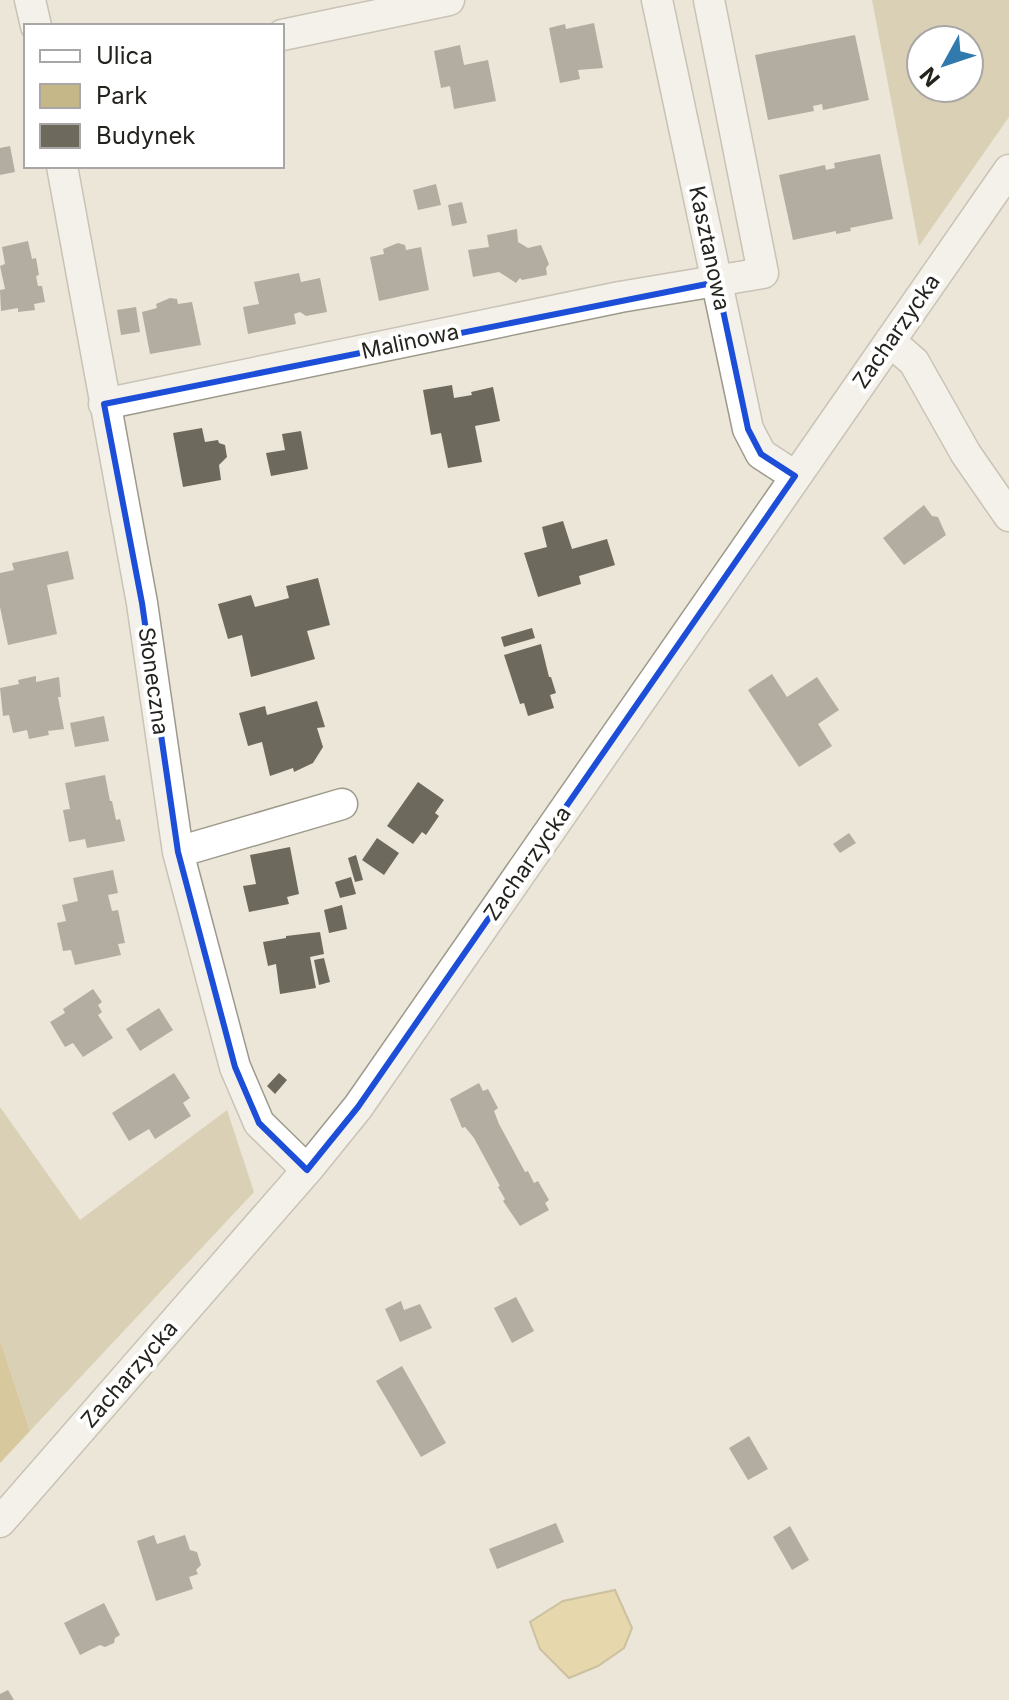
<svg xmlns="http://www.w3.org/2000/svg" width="1009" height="1700" font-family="Inter,sans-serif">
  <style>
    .green { fill: #c6b789; fill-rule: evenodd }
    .forest { fill: #bea554 }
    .water { fill: #dfc675; stroke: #a7955b; stroke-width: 2 }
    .building { fill: #6d695c }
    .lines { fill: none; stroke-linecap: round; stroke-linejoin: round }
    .minor-casing { stroke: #9d998b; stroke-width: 33 }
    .minor { stroke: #fff; stroke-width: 30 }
    .marked { fill: none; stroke: #1d4ed8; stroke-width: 6; stroke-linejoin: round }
    .labels { text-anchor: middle; stroke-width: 8; stroke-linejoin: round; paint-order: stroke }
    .street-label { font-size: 22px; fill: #25231e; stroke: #fff }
  </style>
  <rect width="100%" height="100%" fill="#ebe6d8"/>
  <!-- green -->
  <path class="green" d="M872,0H1009V117L919,246ZM921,40H969V88H921Z
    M0,1107L80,1220L227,1110L254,1192L30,1431L0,1340Z"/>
  <!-- forest -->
  <path class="forest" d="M0,1340L30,1431L0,1463Z"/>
  <!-- water -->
  <path class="water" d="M615,1590L632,1628L624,1648L598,1666L569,1678L540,1649L530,1622L563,1601Z"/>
  <!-- building -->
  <path class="building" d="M594,23L603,68L578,70L580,79L560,83L549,28L565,24L566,29Z
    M855,35L869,100L823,110L822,104L813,106L814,111L768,120L755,55Z
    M460,45L464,65L488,60L496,101L454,109L450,86L441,88L434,51Z
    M10,146L15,172L0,175V148Z
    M880,154L893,219L850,228L851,231L836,234V231L793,240L779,175L825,165L826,170L835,168L834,163Z
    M436,184L441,205L418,210L413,190Z
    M462,202L467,223L452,226L448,205Z
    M517,229L518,242L528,248L541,245L549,264L546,268L547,275L522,280L520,278L516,283L499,272L473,277L468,250L489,247L487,235Z
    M28,241L32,259L36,258L39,275L36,276L38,286H42L45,302L34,304L35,310L18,312V308L1,311L0,290L5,289L0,266L5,264L2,247Z
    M398,243L405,245L406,250L421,247L429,290L379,301L370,257L384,254L383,249Z
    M299,273L301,282L320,278L327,312L306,316L300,312L294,314L296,324L248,334L243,307L259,304L254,282Z
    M170,298L177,299L178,304L192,302L201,345L150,354L142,312L157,308L156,304Z
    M136,307L140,332L121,335L117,310Z
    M452,385L454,398L472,395L471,392L493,387L500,421L475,426L482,462L448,468L441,433L431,435L423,390Z
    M202,428L205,442L218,440L219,443L225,445L227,457L219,465L221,480L183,487L173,433Z
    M301,431L308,469L271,476L266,453L285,450L282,434Z
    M924,505L932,516L938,517L946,535L904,565L883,538Z
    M563,521L572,549L607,539L615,565L579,576L581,584L538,597L524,553L547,547L542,527Z
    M68,551L74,579L47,585L57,634L8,645L0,607V573L14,570L12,563Z
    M318,578L330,625L307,631L315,659L251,677L242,635L228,639L218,604L251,595L255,607L289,598L286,586Z
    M532,628L535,638L504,647L501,637Z
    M541,644L549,677H551L556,693L550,695L554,708L528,716L524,703L520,704L504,655Z
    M772,674L787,697L817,677L839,710L818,724L832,746L799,767L748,690Z
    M36,676V682L59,677L61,697H58L64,729L48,731L49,735L29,739L27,730L13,733L9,715L3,716L0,688L19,684L18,680Z
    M317,701L325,727L317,728L323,747L313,763L294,772L293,768L270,776L262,742L248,746L239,713L265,706L267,715Z
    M104,716L109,741L75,747L70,723Z
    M105,775L110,801H112L116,820L120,819L125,841L87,848L85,839L69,842L63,810L70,809L65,783Z
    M418,782L444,800L435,813L439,816L426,835L422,832L413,844L387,826Z
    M849,833L856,843L840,853L833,844Z
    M377,838L399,853L384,875L362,860Z
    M290,847L299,894L287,897L289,904L249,912L243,886L256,884L250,855Z
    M356,855L363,880L355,882L348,858Z
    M113,870L118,893L108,895L112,911L118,910L125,943L118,944L121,955L75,965L71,950L63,951L57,923L66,921L62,905L78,901L73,878Z
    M351,877L356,894L340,898L335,882Z
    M342,905L347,929L329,933L324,910Z
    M320,932L324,954L310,957L316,988L280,994L276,964L268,966L263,942L286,938V936Z
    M324,958L330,982L319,985L314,960Z
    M93,989L102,1002L98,1005L102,1012L98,1015L113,1038L83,1057L73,1043L65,1047L50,1022L65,1013L63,1009Z
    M159,1008L173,1030L140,1051L126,1029Z
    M174,1073L190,1098L183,1103L191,1116L155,1139L149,1129L129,1141L112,1113Z
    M279,1073L287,1080L275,1094L267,1086Z
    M479,1083L483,1091L488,1089L498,1108L494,1111L499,1124L525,1172L528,1171L534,1183L538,1181L549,1200L545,1203L549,1210L520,1226L503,1201L505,1199L498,1187L500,1186L474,1138L465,1127L462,1128L450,1099Z
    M516,1297L534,1331L512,1343L494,1308Z
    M401,1301L404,1310L420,1304L432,1328L400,1342L385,1309Z
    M402,1366L446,1443L421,1457L376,1381Z
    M749,1436L768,1469L748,1480L729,1448Z
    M556,1523L564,1542L497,1569L489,1549Z
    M790,1526L809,1560L792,1570L773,1537Z
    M154,1535L157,1544L185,1535L190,1550L197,1552L201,1565L196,1570L198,1574L189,1577L193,1589L156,1601L137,1541Z
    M104,1603L120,1635L115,1638L114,1643L105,1647L100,1645L80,1655L64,1623Z
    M8,1690L14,1700H0V1694Z"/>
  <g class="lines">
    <defs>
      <path id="minor" d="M30,0L36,26
        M657,0L748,429L761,454L795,476
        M282,35L449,0
        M62,166L142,603L178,852L235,1067L259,1123L307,1170
        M890,341L914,362L966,454L1009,516
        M104,404L620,297L763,273L709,0
        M178,852L342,804
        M0,1522L307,1170L358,1107L1009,170"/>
    </defs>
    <!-- minor casing -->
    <use href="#minor" class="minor-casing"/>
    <!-- minor -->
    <use href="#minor" class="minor"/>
  </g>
  <!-- marked area -->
  <path d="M0 0H1009V1700H0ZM717,282L748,429L761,454L795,476L358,1107L307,1170L259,1123L235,1067L178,852L142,603L104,404Z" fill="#ebe6d8" fill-opacity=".55" fill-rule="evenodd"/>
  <path class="marked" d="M717,282L748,429L761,454L795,476L358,1107L307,1170L259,1123L235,1067L178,852L142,603L104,404Z"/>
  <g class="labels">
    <!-- street labels -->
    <g class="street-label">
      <text transform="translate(710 248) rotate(78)" y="8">Kasztanowa</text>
      <text transform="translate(896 331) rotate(-55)" y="8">Zacharzycka</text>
      <text transform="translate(410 341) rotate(-12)" y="8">Malinowa</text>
      <text transform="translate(154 681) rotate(82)" y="8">Słoneczna</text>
      <text transform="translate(527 863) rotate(-55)" y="8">Zacharzycka</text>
      <text transform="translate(129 1374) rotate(-49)" y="8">Zacharzycka</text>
    </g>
  </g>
  <!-- legend -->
  <rect x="24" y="24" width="260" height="144" fill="#ffffff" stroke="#a8a7a5" stroke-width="2"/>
  <rect x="40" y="50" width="40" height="12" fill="#ffffff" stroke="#a8a7a5" stroke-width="2"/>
  <text x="96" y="64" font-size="24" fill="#25231e">Ulica</text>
  <rect x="40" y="84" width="40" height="24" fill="#c6b789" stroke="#a8a7a5" stroke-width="2"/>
  <text x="96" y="104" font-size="24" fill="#25231e">Park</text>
  <rect x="40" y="124" width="40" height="24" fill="#6d695c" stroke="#a8a7a5" stroke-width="2"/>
  <text x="96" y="144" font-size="24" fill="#25231e">Budynek</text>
  <!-- north arrow -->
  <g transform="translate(945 64) rotate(230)"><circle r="38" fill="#ffffff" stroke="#a8a7a5" stroke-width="2"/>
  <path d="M0-6L14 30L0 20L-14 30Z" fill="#307aae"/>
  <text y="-12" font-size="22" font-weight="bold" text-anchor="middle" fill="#25231e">N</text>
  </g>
</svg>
